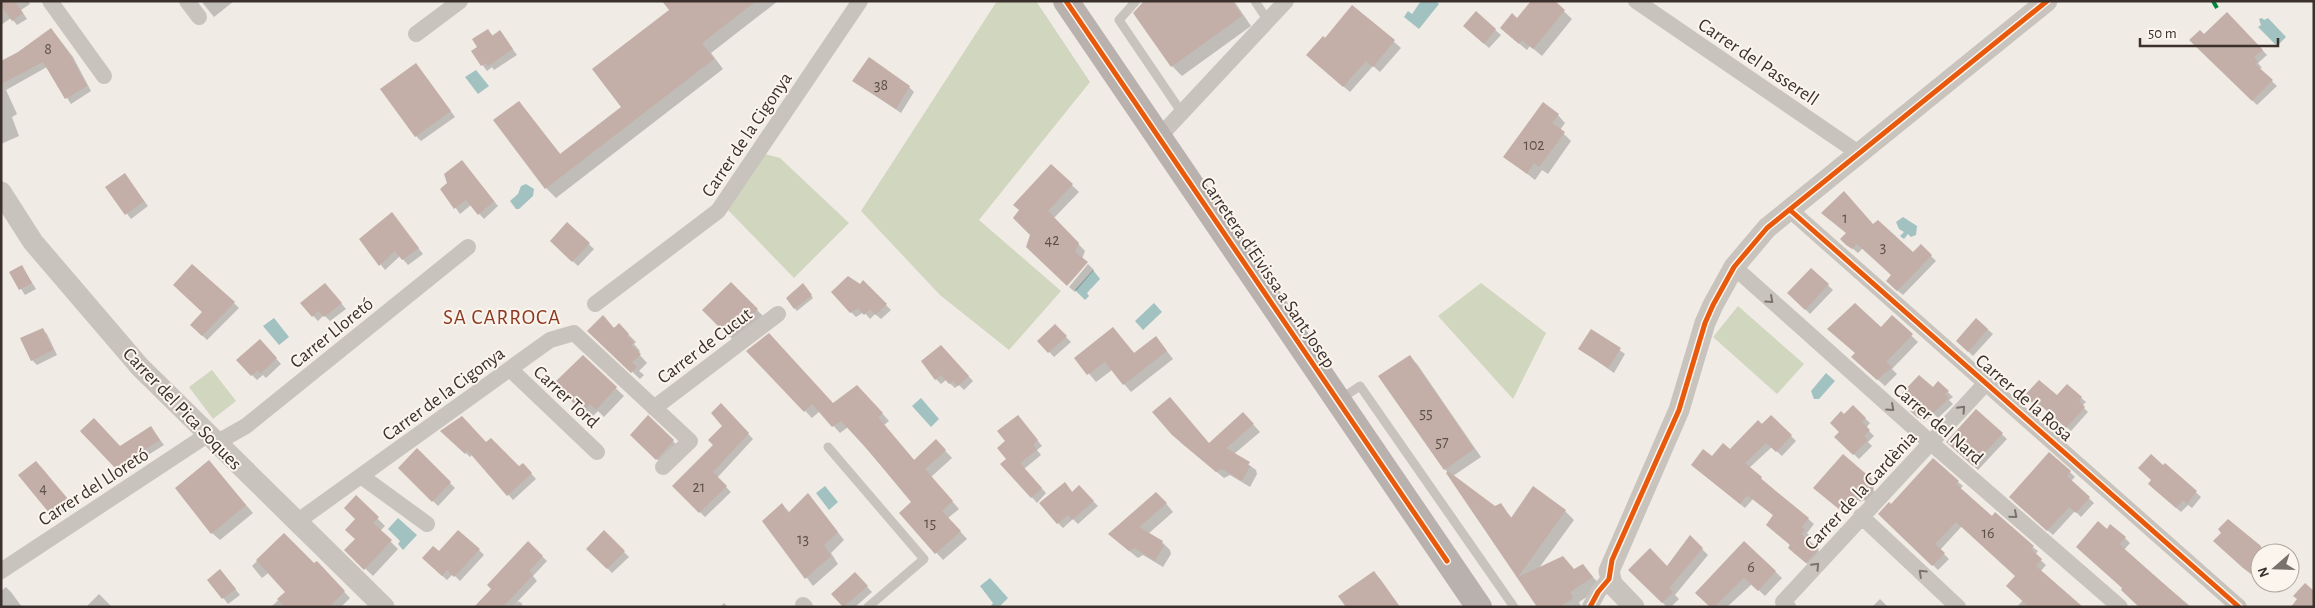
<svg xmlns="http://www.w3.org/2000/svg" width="2315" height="608" font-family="'Alegreya Sans',sans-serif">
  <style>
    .green { fill: #d1d6bf }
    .water { fill: #a1c2c1 }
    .shadow { fill: #0003 }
    .building { fill: #c3afa7 }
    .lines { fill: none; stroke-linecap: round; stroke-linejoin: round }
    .service { stroke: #c9c3be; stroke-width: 9 }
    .minor { stroke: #c9c3be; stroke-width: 16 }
    .tertiary { stroke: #c9c3be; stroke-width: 21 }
    .primary { stroke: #b8b1ad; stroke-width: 26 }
    .quiet { stroke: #00873e; stroke-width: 4; stroke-dasharray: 8 4; stroke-linecap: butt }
    .cycleway-casing { stroke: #fbf5ee; stroke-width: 8 }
    .cycleway { stroke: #e8590c; stroke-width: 5 }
    .oneway { stroke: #7b726d }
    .labels { text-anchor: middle; stroke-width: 4; stroke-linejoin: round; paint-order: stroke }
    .number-label { font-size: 16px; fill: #5d504a }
    .street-label { font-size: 19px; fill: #3b302b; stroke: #fbf5ee }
    .quarter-label { font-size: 21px; letter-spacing: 1px; fill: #8c3b22; stroke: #fbf5ee }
  </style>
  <rect width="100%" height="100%" fill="#f0ebe5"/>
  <!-- green -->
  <path class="green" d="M997,1H1036L1090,82L979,220L1061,291L1009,350L940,295L861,211Z
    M765,154L780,158L849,223L794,278L728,210Z
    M1481,283L1546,333L1513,399L1438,316Z
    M1738,306L1804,364L1777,394L1713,337Z
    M212,370L236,401L213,419L189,387Z"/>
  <!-- water -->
  <path class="water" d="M1421,1H1436L1439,4L1419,29L1404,17L1408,11L1412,14Z
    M2262,18L2264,20L2268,18L2286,37L2277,46L2258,27L2261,25L2259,19Z
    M476,70L489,86L478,94L465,77Z
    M526,184L534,189L533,196L519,209H516L510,201L518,194L521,186Z
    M1903,217L1917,226L1916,235L1911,237L1908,234L1904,239L1900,236L1904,232L1899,229L1896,222Z
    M1093,270L1100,279L1087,293L1089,296L1085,300L1075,290Z
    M1154,303L1162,312L1143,330L1135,321Z
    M274,318L289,337L279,345L263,326Z
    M1826,373L1835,381L1819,399H1814L1811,391Z
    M921,398L939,419L931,427L912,406Z
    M825,486L838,502L829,510L816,493Z
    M398,518L417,535L403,550L398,544L400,541L388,529Z
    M990,578L1008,598L999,607H990L993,603L980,586Z"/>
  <!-- shadow -->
  <path class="shadow" d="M1,1H28L30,4L21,10L27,19L17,25L11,18L1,25Z
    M201,1H234L214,17Z
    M664,1H778L711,53L723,69L556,198L546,188L519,102L561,155L623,107L670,10Z
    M1146,1H1234L1251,26L1182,76L1172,66Z
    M1553,1L1572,19L1542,56L1530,46L1527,50L1501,28Z
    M1353,6L1401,48L1380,72L1373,66L1350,92L1315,62L1325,40Z
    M1476,13L1501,35L1489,48L1470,31Z
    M2227,14L2267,55L2258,63L2262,68L2259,69L2277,86L2257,105L2191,40L2204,35Z
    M51,29L73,57L91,91L71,104L47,67L6,90L17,114L12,117L19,136L1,144V63L19,53Z
    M488,30L493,36L500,32L517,55L494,70L492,67L487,71L472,51L479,47Z
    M420,70L455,117L421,141L416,136Z
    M854,81L909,87L914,92L901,113Z
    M1558,115L1565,123L1560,130L1571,141L1548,174L1542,170L1535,180L1505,156Z
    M462,161L498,206L484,219L471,205L460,214L442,189L449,183Z
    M1051,165L1079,192L1054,218L1085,251L1082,259L1027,246Z
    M125,175L148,206L131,219L107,187Z
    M392,214L423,254L408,265L400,256L385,270L361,239Z
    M567,224L594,249L578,266L551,241Z
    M1873,225L1913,253L1921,246L1936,261L1903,295L1892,286L1893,275L1863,248L1858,253L1847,244V234Z
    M1088,264L1094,270L1075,292L1069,287Z
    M22,267L36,289L25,295L11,273Z
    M1811,269L1833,290L1810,314L1789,293Z
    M863,282L891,310L881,319L875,314L870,319L864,312L856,317L851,312Z
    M731,284L764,317L737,344L704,310Z
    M805,287L813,298L797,311L787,299Z
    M329,289L346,309L330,321L324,315L318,321L301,303Z
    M234,303L239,308L207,340L192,325Z
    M1892,317L1918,342L1892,369L1897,374L1885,386L1859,363L1881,328Z
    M1976,319L1993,334L1973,356L1957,341Z
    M619,325L636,342L634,344L640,351L638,353L647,363L639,371L644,375L640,379L596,338Z
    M1055,326L1071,342L1054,357L1039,341Z
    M42,329L47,334L57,355L37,365L32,360Z
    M1113,329L1135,354L1163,346L1173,359L1131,392L1112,370L1096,382L1076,358Z
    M1592,331L1625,354L1614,373L1580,349Z
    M265,346L281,364L266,378L263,375L257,380L237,360Z
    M748,351L834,405L864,393L889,421L884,425L915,461L936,441L952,458L931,477L959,509L948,518L967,539L943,560L900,513L912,502L848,427L840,433L820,411L812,418Z
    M946,352L973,381L964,390L959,385L955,388L946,380L941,384L936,379Z
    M583,357L624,396L604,417L598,411L591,418L556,383Z
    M1409,357L1417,364L1481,457L1453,476L1495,508L1500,505L1512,518L1565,511L1574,520L1539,568L1574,570L1582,565L1602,587L1579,602L1581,607H1538L1445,469Z
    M1938,383L1953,397L1949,400L1953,404L1938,418L1934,414L1924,422L1912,411Z
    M2067,386L2086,402L2082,406L2088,412L2071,431L2043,406L2041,409L2026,396L2057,397Z
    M721,405L753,439L717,478L731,492L705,517L674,486L715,445L724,426Z
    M1853,407L1870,423L1866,428L1874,436L1868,442L1872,446L1859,459L1836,437L1841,432L1844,416Z
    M1976,410L2007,439L1978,470L1953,447Z
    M1018,416L1042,446L1037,450L1041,455L1024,469L1046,493L1037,503L1002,464L1008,459L1007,442Z
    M1771,416L1796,441L1782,456L1772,447L1749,468L1814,524L1807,533L1809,535L1805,539L1823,555L1811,567L1794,553L1774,516L1753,499L1745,508L1698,470L1712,457L1731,451Z
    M648,417L678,446L662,464L636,440Z
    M1250,421L1260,432L1234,454L1256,470L1257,474L1250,487L1230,475L1224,478L1180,442L1209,444Z
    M151,428L164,445L121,472L81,432L120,448Z
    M442,431L487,444L519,468L527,469L536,479L513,500L473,454L470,457Z
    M417,450L455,488L438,506L400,468Z
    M2165,464L2201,497L2192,508L2188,505L2181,512L2154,489Z
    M41,467L72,505L56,518L51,513Z
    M216,470L253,513L220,540L212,533Z
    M2070,472L2075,477L2071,481L2094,503L2081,517L2075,511L2053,535L2015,502Z
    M1871,480L1876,485L1872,489L1878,495L1869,505L1863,499L1861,502L1858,500L1846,514L1820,493Z
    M1958,482L1963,486L1960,489L1992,518L2038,551L2035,555L2046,565L2040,572L2081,607H2017L2023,600L2017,576L1962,526L1940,550L1949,559L1938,570L1880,514L1891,506Z
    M1065,483L1073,493L1079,487L1098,506L1078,524L1073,519L1063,528L1058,523Z
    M808,494L844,540L831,553L838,564L813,586L764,521L782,504L790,513Z
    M356,497L385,526L380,531L398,549L373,576L346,550L356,539Z
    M1164,501L1173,512L1148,534L1162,542L1170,550L1171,554L1163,567L1143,555L1138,558L1118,542Z
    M2107,530L2125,538L2130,543L2124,550L2191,607H2141L2124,588Z
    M604,532L629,557L612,573L588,549Z
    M284,534L299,549L262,578L252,566Z
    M1690,537L1708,555L1675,595L1679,599L1671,607H1667L1630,570L1667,568Z
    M1744,542L1782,578L1765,596L1752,584L1727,607H1711Z
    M528,543L547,561L533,576L537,581L516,603L519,607H476L493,589Z
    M2220,546L2260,547L2265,552L2260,553L2259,575L2257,578Z
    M479,550L484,555L460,581L453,574L447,580L428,563L439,553Z
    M317,563L350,598L341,607H271Z
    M1373,572L1381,580L1400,607H1347Z
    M855,574L872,592L855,607H845L833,594Z
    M225,576L240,595L228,604L209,580Z
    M6,587L11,592L22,607H1V591Z
    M99,594L112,607H86Z
    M1880,599L1888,607H1872Z
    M724,603L728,607H720Z"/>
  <!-- building -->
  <path class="building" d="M1,1H15L23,13L12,21L1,6Z
    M662,1H756L702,43L714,59L545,189L493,120L519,101L560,154L621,107L592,69L669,10Z
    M1144,1H1232L1242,16L1171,67L1133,13Z
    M1531,1H1555L1565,10L1533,49L1522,40L1519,44L1500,28L1512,13L1517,18Z
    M1352,5L1395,40L1373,67L1366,61L1343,87L1306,55L1323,36L1325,38Z
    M1476,11L1496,29L1484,44L1463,26Z
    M2227,12L2263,50L2254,57L2258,62L2255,64L2273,80L2252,101L2189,40L2200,30L2204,34Z
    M51,28L68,51L87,86L65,99L43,62L1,84V61L18,52Z
    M488,29L492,36L500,30L513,49L488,66L486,63L481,66L471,51L477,47L472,39Z
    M869,57L910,86L896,109L852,81Z
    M416,63L451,111L415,137L380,89Z
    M1543,102L1559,114L1552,123L1565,132L1539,167L1534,163L1527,174L1503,157Z
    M462,160L494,201L478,215L466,200L454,209L440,189L447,183L444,174Z
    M1051,164L1073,184L1048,211L1079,243L1075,252L1088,262L1067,286L1026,247L1030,235L1013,218L1019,210L1013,205Z
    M125,173L144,201L125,215L105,187Z
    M1844,191L1873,224L1878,220L1913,252L1921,244L1932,255L1897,291L1886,281L1891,275L1857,244L1852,249L1846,245L1840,239L1846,233L1821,213Z
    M392,212L419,248L402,260L395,251L379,266L359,239Z
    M567,222L590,243L572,262L550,241Z
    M192,264L235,302L202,336L190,325L202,312L173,285Z
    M22,265L32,283L19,290L9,272Z
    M1811,268L1829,284L1805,310L1787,293Z
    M848,276L860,284L863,280L887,304L875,315L870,309L864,315L858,308L850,313L831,292Z
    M731,282L758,309L752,315L755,319L729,337L702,310Z
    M325,283L342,303L324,317L318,311L312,317L300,303Z
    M803,283L812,295L794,309L786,298Z
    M1855,303L1881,327L1892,315L1913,334L1886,362L1892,367L1877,380L1851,357L1855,353L1827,329Z
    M603,315L614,328L619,323L629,334L627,336L634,342L631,345L641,354L632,362L637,367L631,373L587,331Z
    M1976,318L1988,329L1968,352L1956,341Z
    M1055,324L1067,336L1048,353L1037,341Z
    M1113,327L1134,353L1156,336L1167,351L1123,385L1105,362L1087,375L1074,358Z
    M43,328L53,350L31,361L20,338Z
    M1591,329L1621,348L1608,368L1578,349Z
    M769,333L833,403L857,385L883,413L878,417L914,460L936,439L946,450L925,469L953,501L942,511L961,531L935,554L899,513L911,502L868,450L841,421L832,427L812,404L804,412L746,351Z
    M260,339L277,358L260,374L258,370L251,376L236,360Z
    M941,345L969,376L958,386L953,381L949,384L941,375L935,380L921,361Z
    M583,355L617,387L596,410L590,404L582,412L554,383Z
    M1410,355L1474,449L1444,470L1378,376Z
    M1919,375L1933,387L1938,381L1949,391L1945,394L1949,398L1932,414L1928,410L1918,418L1910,411L1916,405L1902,393Z
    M2039,380L2057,395L2067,384L2082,397L2079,401L2085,407L2066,428L2038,403L2036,406L2024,396Z
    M1170,397L1209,443L1243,412L1254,424L1226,448L1250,462L1248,465L1250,466L1242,481L1222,469L1216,472L1172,435L1152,412Z
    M721,403L749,433L713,472L727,486L699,513L672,486L713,445L708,440L722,426L711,413Z
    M1853,405L1866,418L1862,422L1870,430L1864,436L1868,440L1853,455L1834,437L1839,432L1830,423L1841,411L1844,414Z
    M1976,409L2003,433L1973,466L1946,442Z
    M648,415L674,440L656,460L630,435Z
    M1018,415L1038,440L1033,445L1037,450L1020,463L1042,488L1031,498L1000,464L1006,459L997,448L1005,441L997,431Z
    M1771,415L1792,435L1776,452L1766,443L1745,463L1762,477L1761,479L1809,518L1802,527L1805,529L1801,534L1819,549L1806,563L1788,548L1790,545L1766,525L1773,515L1747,495L1740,504L1691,465L1703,449L1712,456L1723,443L1730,449L1758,420L1762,424Z
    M462,416L486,442L491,438L519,466L523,463L532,473L507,496L467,450L465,454L440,431Z
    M94,418L120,446L151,426L160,440L115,468L80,431Z
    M417,448L451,482L432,502L398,468Z
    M2049,452L2071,471L2067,476L2090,497L2076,513L2069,507L2047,531L2009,497Z
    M1843,454L1872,479L1868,483L1874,489L1863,501L1857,495L1855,498L1853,496L1840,510L1813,488Z
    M2151,454L2163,465L2165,463L2197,491L2187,504L2183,500L2176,508L2148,484L2151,480L2138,468Z
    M1933,458L1959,481L1956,484L1992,516L1995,512L2034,546L2031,549L2042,559L2036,566L2083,607H2029L2006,586L2015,576L1956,522L1935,544L1945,553L1932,566L1878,514L1889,502L1891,504Z
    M209,460L246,505L211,534L175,488Z
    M36,461L68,499L50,514L18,475Z
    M1448,471L1495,506L1501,503L1511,518L1533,486L1566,510L1518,577L1563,556L1574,569L1583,564L1593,577L1570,592L1573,598L1560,607H1537L1446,473Z
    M1065,482L1072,492L1079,485L1094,501L1072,520L1068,515L1057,524L1039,503Z
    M1156,492L1167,503L1139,527L1163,541L1161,544L1164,545L1155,561L1135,548L1129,551L1108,534Z
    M808,493L838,532L824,545L831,556L805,579L762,521L782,503L788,513Z
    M356,495L379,517L373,523L392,540L364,570L344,550L355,539L345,530L355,519L344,508Z
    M2228,519L2261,546L2260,576L2254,571L2251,574L2243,568L2213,541L2221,533L2218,529Z
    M2098,521L2107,529L2110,524L2126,537L2119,544L2190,607H2139L2121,590L2122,588L2076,547Z
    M458,530L480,549L454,577L447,570L442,576L422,558L433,546L439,551Z
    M604,530L625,551L607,569L586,549Z
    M284,533L314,563L317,561L345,591L329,607H285L277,599L285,592L256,560Z
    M1690,535L1703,548L1669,588L1673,592L1662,603L1628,570L1650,548L1667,566Z
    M528,541L543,556L529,571L533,575L503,607H474L491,589L487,585Z
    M1744,541L1776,571L1758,591L1744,578L1714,607H1710L1695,593Z
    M220,569L236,589L222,599L207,580Z
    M1374,571L1400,607H1346L1338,596Z
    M855,572L868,586L843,607L831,594Z
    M2305,583L2314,591V607H2291L2297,599L2293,596Z"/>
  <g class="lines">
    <!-- service -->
    <path class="service" d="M1136,1L1119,20L1182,113
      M1255,1L1268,21
      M1339,400L1360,386L1514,607
      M828,447L924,559L868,607
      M517,607L518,606"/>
    <!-- minor -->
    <path class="minor" d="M50,1L104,76
      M187,1L199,17
      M1636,1L1860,154
      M416,34L460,1
      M1159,137L1286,1
      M1790,210L2239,607
      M1734,267L1931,443L2120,607
      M595,304L718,211L860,1
      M510,369L597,452
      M654,408L778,314
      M216,443L246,426L468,247
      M361,476L427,524
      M1861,516L1958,607
      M298,521L550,340L574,333L690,441L663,467
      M1,571L207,435
      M803,605L805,607
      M1590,607L1598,592L1609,579
      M1788,607L1783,602L1986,383"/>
    <!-- tertiary -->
    <path class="tertiary" d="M1,192L33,242L140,367L384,607
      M1634,607L1612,584L1609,571L1679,410L1705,323L1713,305L1734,267L1767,228L2047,1"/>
    <!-- primary -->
    <path class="primary" d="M1066,1L1479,607"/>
    <!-- quiet -->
    <path class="quiet" d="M2213,1L2217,8"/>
    <defs>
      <path id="cycleway" d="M1066,1L1447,561
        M1790,210L2239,607
        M1590,607L1598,592L1609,579L1612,560L1679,410L1705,323L1713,305L1734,267L1767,228L2047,1"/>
    </defs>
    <!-- cycleway casing -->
    <use href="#cycleway" class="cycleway-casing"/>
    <!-- cycleway -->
    <use href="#cycleway" class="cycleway"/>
  </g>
  <!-- one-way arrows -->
  <defs><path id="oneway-chevron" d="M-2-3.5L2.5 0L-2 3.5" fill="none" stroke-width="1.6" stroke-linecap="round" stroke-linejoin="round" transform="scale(1.25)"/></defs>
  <g class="oneway">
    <use href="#oneway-chevron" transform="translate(1770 300) rotate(42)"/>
    <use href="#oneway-chevron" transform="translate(1891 408) rotate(42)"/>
    <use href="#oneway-chevron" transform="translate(1962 409) rotate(-47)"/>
    <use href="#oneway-chevron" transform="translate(2014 515) rotate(41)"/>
    <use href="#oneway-chevron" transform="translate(1816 566) rotate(-47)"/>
    <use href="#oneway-chevron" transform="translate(1922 573) rotate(-137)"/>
  </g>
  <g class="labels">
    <!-- number labels -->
    <g class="number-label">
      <text x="48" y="54">8</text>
      <text x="881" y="90">38</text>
      <text x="1534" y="150">102</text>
      <text x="1845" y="223">1</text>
      <text x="1052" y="245">42</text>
      <text x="1883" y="252">3</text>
      <text x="1426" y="418">55</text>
      <text x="1442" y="447">57</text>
      <text x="699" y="492">21</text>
      <text x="43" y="493">4</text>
      <text x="930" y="528">15</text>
      <text x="1988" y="538">16</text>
      <text x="803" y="544">13</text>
      <text x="1751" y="572">6</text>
    </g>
    <!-- street labels -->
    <g class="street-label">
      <text transform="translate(1759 61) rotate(34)" y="7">Carrer del Passerell</text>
      <text transform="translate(746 134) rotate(-56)" y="7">Carrer de la Cigonya</text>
      <text transform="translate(1269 272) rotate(56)" y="7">Carretera d'Eivissa a Sant Josep</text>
      <text transform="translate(331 332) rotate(-39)" y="7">Carrer Lloretó</text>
      <text transform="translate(704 345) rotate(-37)" y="7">Carrer de Cucut</text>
      <text transform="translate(443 393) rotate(-36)" y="7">Carrer de la Cigonya</text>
      <text transform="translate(567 396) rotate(43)" y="7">Carrer Tord</text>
      <text transform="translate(2025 397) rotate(41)" y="7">Carrer de la Rosa</text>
      <text transform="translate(183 408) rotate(46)" y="7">Carrer del Pica Soques</text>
      <text transform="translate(1939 423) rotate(41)" y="7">Carrer del Nard</text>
      <text transform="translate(93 486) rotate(-33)" y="7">Carrer del Lloretó</text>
      <text transform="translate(1860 490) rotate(-47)" y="7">Carrer de la Gardènia</text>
    </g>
    <!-- quarter labels -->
    <g class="quarter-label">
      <text x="502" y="324">SA CARROCA</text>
    </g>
  </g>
  <!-- border -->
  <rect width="2315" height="608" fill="none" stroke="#3b302b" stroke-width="5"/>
  <!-- north arrow -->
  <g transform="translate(2275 568) rotate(250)"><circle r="24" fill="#fbf5ee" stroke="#aea6a0"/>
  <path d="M0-4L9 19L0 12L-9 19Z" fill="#7a716c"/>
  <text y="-8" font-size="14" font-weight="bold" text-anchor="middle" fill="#3b302b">N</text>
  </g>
  <!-- scale -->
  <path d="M2140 38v8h138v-8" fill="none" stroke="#3b302b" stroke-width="2.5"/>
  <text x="2148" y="38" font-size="15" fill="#3b302b" stroke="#fbf5ee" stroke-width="4" paint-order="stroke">50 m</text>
</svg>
